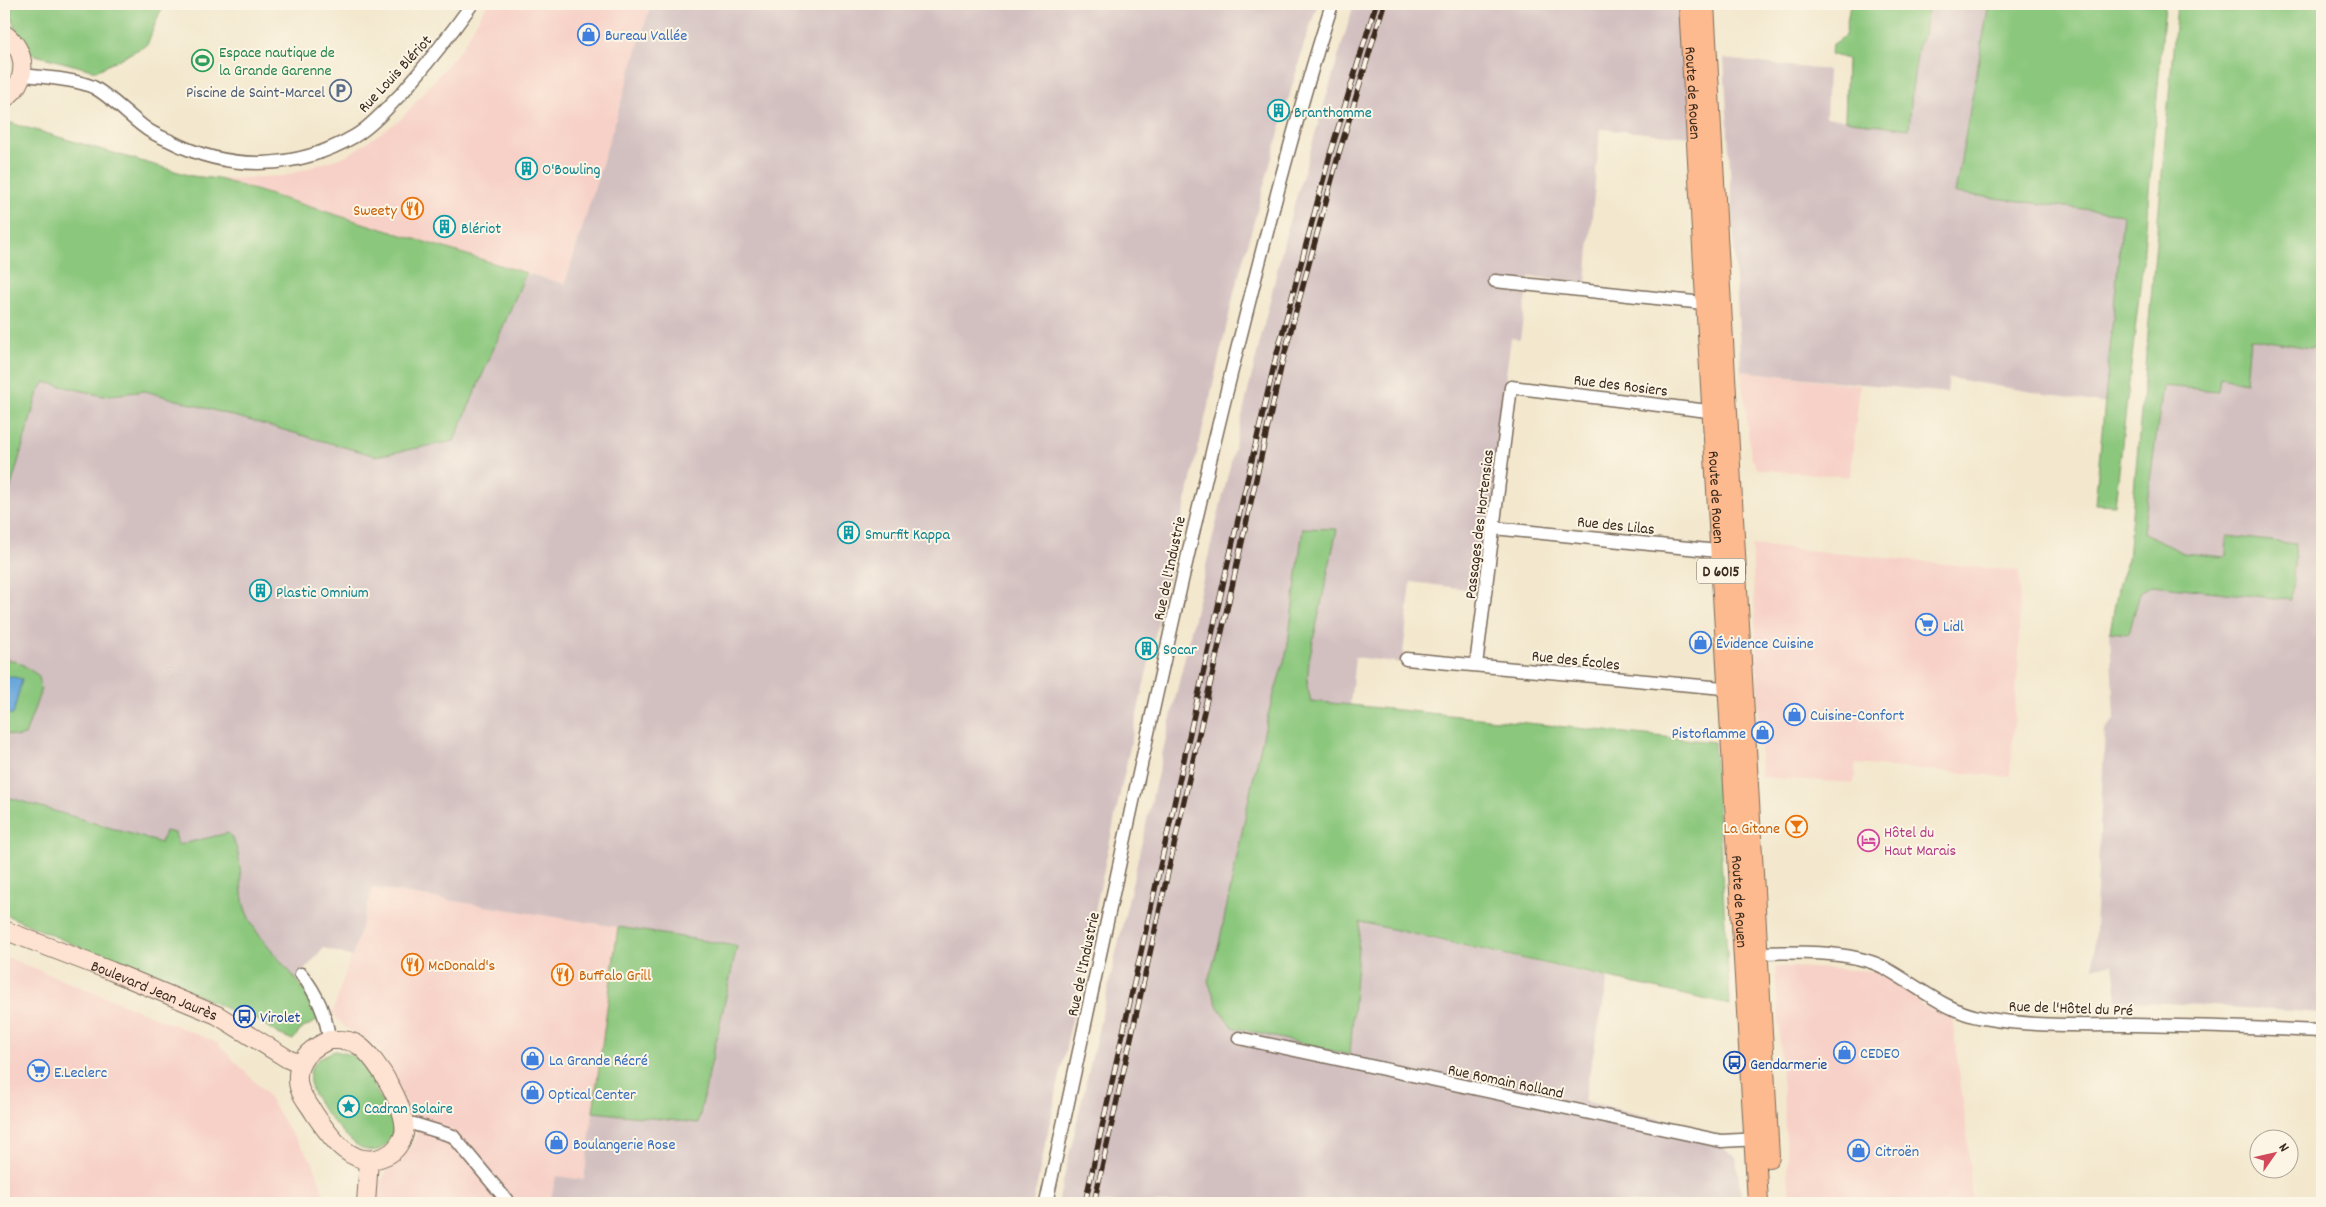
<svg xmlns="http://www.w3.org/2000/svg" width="2326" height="1207" font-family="Dekko,sans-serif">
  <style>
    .built { fill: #f7d1c7 }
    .industrial { fill: #d2bfc0 }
    .green { fill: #8bc77d; stroke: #63784e }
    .water { fill: #69a7db; stroke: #52687c }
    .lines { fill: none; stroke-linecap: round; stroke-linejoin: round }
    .minor-casing { stroke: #7b6c5c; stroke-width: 15 }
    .secondary-casing { stroke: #7b6c5c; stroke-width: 20 }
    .primary-casing { stroke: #7b6c5c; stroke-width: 22 }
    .minor { stroke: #fff; stroke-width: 12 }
    .secondary { stroke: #fee3d2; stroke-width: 18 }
    .primary { stroke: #fcba8e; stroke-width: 20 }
    .rail-casing { stroke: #3b2a1e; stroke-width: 5.5 }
    .rail { stroke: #fcf5e5; stroke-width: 4; stroke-dasharray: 11; stroke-linecap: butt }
    .labels { text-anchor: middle; stroke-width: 4; stroke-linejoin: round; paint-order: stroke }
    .shield { fill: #fcf5e5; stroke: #75675a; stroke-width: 1 }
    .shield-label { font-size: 15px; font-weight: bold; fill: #3b2a1e }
    .shop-label { font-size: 16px; fill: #366cbe; stroke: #fcf5e5; text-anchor: start }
    .leisure-label { font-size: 16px; fill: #27864d; stroke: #fcf5e5; text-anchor: start }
    .street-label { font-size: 16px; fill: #3b2a1e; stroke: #fcf5e5 }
    .service-label { font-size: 16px; fill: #4e5e75; stroke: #fcf5e5; text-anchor: end }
    .culture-label { font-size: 16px; fill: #0d838f; stroke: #fcf5e5; text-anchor: start }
    .food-label { font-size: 16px; fill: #c56008; stroke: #fcf5e5; text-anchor: end }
    .hotel-label { font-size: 16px; fill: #b23c85; stroke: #fcf5e5; text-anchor: start }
    .transit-label { font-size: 16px; fill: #164399; stroke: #fcf5e5; text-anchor: start }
  </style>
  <rect width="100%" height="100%" fill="#fcf5e5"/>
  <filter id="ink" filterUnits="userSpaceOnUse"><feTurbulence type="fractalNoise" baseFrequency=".02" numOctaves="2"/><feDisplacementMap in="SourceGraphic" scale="10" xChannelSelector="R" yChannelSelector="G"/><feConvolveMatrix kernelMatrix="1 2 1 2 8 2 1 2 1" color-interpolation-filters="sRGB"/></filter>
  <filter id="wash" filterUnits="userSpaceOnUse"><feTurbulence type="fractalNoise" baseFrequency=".0096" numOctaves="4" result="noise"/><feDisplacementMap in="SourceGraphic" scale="20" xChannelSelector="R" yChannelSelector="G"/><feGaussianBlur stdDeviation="1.12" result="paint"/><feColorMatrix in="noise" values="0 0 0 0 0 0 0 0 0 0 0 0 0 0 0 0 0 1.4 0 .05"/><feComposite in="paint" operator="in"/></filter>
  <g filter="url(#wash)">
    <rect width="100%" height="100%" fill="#f3e8ce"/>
    <!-- built -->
    <path class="built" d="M487,4H651L565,284L219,179L284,176L348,155L401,119L461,49Z
      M1741,371L1860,385L1850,477L1758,469L1751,457Z
      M1752,545L2020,571L2019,656L2010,777L1856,764L1854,783L1761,777Z
      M373,888L618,927L584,1180L556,1176L550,1203H373L377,1188L385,1173L410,1148L417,1135L411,1113L378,1047L346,1028L332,1014Z
      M4,956L216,1042L266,1093L289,1130L313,1162L327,1203H4Z
      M1775,966L1873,971L1901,986L1919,1001V1004L1952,1018L1967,1133L1972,1203H1790Z"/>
    <!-- industrial -->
    <path class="industrial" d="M651,4H1318L1304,44L1235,289L1137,714L1033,1203H550L556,1176L584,1180L593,1112L698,1123L736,946L373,888L352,957L324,948L281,996L4,904V361L103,396L145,391L376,456L454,441L526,273L565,284Z
      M1354,4H1683L1692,137L1600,129L1586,282L1529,277L1520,339L1511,338L1501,410L1505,411L1482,591L1411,582L1402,663L1355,657L1350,705L1311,702L1360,922L1608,979L1584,1101L1670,1122L1667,1134L1721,1146L1736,1157L1742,1203H1058L1209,553L1288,225Z
      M1929,4H1989L1955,193L2123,213L2106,404L1949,378L1947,393L1741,371L1724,59L1828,70L1826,117L1909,129L1912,89L1919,42L1922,40Z
      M2250,338L2322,350V1013L2117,1000L2113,963L2093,968L2105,729L2114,720L2110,632L2129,634L2140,592L2152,584L2292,599L2296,544L2227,537V557L2183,553L2143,532L2163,385L2218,391L2219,377Z"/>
    <!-- green -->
    <path class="green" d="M12,4H163L147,45L96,71L28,53C20,38 9,22 12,4Z
      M1850,4H1929L1922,40L1919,42L1912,89L1909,129L1845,120L1847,59L1831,54L1832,45L1845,36Z
      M1989,4H2165L2143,261L2115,505L2095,504L2123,214L1955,193Z
      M2177,4H2322V350L2250,338L2246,382L2220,377L2218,391L2163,386L2143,532L2183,553L2226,557L2227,536L2296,544L2291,600L2152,585L2140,592L2129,634L2110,632L2119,583L2128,559Z
      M4,121L192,176L219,179L526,273L454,441L376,456L145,391L103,396L45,382L38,392L4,511Z
      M1303,528L1337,529L1309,660L1307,686L1311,701L1714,742L1730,1005L1360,922L1350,1055L1232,1027L1218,1007L1208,981L1219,944L1250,793L1269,711L1287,651Z
      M4,658L20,663L39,676L41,690L25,735L16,737L4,733Z
      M4,796L161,843L165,831L175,833L178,845L228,833C246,853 237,887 246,911C262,953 307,976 318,1020L300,1030L293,1040L278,1034L242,1009L238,1014L196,994L95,954L4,914Z
      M618,927L737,946L698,1123L593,1112Z
      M335,1051L349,1054L360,1060L394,1125C393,1139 384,1154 367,1150C355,1147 345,1134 337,1126C315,1102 289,1066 335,1051Z"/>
    <!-- water -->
    <path class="water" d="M4,675L22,679L13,715L4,712Z"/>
  </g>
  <g filter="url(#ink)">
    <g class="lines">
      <defs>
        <path id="minor" d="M22,75C42,77 76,79 93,87C109,95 129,116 144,127C151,133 161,137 170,141C230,172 297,170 355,136C373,125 387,108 402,93C427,64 450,35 472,4
          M1495,281L1713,304
          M1494,528L1727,552
          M1406,659L1734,689
          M1476,665L1511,387L1708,411L1719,410
          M1752,953C1789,952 1849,950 1883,967C1915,984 1946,1012 1983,1018C2033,1027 2083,1025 2134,1025C2197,1026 2259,1028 2322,1031
          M301,974C316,992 327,1016 329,1040
          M1239,1038L1721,1141L1760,1139
          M404,1124H414L453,1136L509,1203
          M1046,1203C1107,927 1163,649 1231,374C1262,250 1293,126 1332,4"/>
        <g id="secondary">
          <path d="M4,34C29,51 28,83 4,99"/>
          <path id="s1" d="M4,930L111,971L217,1015L288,1059L300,1064"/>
          <path d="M329,1040C339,1040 349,1039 358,1045C377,1057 412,1115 403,1137C399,1146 393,1153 385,1156C353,1171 330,1137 314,1113C310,1106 303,1098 300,1090C297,1083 297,1071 301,1064C306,1052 317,1046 329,1040Z"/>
          <path d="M366,1203L369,1160"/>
        </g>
        <g id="primary">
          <path id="s2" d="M1689,4L1758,1203"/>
          <path d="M1704,4L1769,1157"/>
        </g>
      </defs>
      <!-- minor casing -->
      <use href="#minor" class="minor-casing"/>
      <!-- secondary casing -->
      <use href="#secondary" class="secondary-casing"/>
      <!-- primary casing -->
      <use href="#primary" class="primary-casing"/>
      <!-- minor -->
      <use href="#minor" class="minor"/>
      <!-- secondary -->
      <use href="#secondary" class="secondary"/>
      <!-- primary -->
      <use href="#primary" class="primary"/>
      <defs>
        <path id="rail" d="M1085,1203L1224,580L1275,361L1331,151L1376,4
          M1094,1203L1282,363L1339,153L1384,4"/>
      </defs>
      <!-- rail casing -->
      <use href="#rail" class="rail-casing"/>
      <!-- rail -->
      <use href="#rail" class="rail"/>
    </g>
  </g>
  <!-- icons -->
  <defs>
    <symbol id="shop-ring" viewBox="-11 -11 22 22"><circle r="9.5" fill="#fcf5e5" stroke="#3f7fe0" stroke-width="1.5"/><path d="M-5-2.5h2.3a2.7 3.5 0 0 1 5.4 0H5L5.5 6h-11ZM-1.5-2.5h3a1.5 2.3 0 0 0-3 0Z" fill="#3f7fe0"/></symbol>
    <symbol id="stadium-ring" viewBox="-11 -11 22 22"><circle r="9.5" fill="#fcf5e5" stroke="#2e9e5b" stroke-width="1.5"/><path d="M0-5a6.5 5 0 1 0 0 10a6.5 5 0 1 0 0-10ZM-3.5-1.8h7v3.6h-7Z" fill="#2e9e5b"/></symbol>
    <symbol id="parking-ring" viewBox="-11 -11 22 22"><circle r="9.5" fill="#fcf5e5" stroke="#5c6f8a" stroke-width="1.5"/><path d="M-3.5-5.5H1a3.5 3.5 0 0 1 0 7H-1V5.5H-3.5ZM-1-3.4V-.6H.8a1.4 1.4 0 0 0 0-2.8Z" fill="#5c6f8a"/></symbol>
    <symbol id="building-ring" viewBox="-11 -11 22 22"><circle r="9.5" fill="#fcf5e5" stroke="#0f9aa8" stroke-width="1.5"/><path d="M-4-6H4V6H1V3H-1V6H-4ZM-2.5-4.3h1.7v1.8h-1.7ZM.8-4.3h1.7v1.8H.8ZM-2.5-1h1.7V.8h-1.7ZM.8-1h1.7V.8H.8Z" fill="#0f9aa8"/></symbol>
    <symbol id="restaurant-ring" viewBox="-11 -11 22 22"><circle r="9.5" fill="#fcf5e5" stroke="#e8710a" stroke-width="1.5"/><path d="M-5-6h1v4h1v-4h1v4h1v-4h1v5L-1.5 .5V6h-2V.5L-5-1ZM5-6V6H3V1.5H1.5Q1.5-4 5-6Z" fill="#e8710a"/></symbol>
    <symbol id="supermarket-ring" viewBox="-11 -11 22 22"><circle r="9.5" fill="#fcf5e5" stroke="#3f7fe0" stroke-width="1.5"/><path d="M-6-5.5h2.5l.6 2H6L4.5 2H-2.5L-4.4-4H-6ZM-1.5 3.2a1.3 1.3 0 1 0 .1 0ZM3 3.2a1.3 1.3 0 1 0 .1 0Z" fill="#3f7fe0"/></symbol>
    <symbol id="bar-ring" viewBox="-11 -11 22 22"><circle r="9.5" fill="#fcf5e5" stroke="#e8710a" stroke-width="1.5"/><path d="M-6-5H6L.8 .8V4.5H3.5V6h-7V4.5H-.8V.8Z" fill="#e8710a"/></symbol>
    <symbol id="hotel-ring" viewBox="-11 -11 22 22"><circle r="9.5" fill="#fcf5e5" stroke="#d1479c" stroke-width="1.5"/><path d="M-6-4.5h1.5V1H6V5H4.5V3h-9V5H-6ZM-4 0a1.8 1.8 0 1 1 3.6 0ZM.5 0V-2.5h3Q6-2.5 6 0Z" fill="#d1479c"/></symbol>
    <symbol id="bus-ring" viewBox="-11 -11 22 22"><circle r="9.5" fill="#fcf5e5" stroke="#1a4fb4" stroke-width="1.5"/><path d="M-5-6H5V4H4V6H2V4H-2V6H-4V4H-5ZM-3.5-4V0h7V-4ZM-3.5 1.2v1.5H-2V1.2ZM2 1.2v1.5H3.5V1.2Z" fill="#1a4fb4"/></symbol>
    <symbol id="sight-ring" viewBox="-11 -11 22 22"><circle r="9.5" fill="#fcf5e5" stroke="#0f9aa8" stroke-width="1.5"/><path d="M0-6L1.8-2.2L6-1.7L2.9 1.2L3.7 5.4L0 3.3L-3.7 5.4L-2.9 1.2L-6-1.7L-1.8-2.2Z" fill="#0f9aa8"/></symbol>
  </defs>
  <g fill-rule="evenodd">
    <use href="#shop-ring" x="576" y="22" width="25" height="25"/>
    <use href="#stadium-ring" x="190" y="48" width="25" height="25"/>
    <use href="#parking-ring" x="328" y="78" width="25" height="25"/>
    <use href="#building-ring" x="1266" y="98" width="25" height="25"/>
    <use href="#building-ring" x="514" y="156" width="25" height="25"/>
    <use href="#restaurant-ring" x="400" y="196" width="25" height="25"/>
    <use href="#building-ring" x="432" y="214" width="25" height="25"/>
    <use href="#building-ring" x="836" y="520" width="25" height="25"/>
    <use href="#building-ring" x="248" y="578" width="25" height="25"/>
    <use href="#supermarket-ring" x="1914" y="612" width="25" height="25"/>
    <use href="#shop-ring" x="1688" y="630" width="25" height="25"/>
    <use href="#building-ring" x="1134" y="636" width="25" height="25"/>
    <use href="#shop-ring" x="1782" y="702" width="25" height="25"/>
    <use href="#shop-ring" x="1750" y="720" width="25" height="25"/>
    <use href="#bar-ring" x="1784" y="814" width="25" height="25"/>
    <use href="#hotel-ring" x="1856" y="828" width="25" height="25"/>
    <use href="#restaurant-ring" x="400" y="952" width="25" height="25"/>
    <use href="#restaurant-ring" x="550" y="962" width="25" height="25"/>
    <use href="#bus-ring" x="232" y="1004" width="25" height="25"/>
    <use href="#shop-ring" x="1832" y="1040" width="25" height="25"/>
    <use href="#shop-ring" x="520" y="1046" width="25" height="25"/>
    <use href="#bus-ring" x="1722" y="1050" width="25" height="25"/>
    <use href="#supermarket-ring" x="26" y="1058" width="25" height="25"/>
    <use href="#shop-ring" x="520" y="1080" width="25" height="25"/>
    <use href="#sight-ring" x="336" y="1094" width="25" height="25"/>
    <use href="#shop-ring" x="544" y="1130" width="25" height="25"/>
    <use href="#shop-ring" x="1846" y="1138" width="25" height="25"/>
  </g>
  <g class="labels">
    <!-- shield labels -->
    <rect class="shield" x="1697" y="558.5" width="48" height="25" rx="4"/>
    <g class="shield-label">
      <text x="1721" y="576">D 6015</text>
    </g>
    <!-- shop labels -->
    <g class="shop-label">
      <text x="605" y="40">Bureau Vallée</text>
      <text x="1943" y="631">Lidl</text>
      <text x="1716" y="648">Évidence Cuisine</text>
      <text x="1810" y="720">Cuisine-Confort</text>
      <text x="1746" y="738" text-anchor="end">Pistoflamme</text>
      <text x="1860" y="1058">CEDEO</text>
      <text x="549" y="1065">La Grande Récré</text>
      <text x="54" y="1077">E.Leclerc</text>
      <text x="548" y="1099">Optical Center</text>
      <text x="573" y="1149">Boulangerie Rose</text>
      <text x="1875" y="1156">Citroën</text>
    </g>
    <!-- leisure labels -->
    <g class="leisure-label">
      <text x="219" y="57">Espace nautique de<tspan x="219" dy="18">la Grande Garenne</tspan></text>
    </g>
    <!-- street labels -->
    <g class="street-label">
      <text transform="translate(394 73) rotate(-47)" y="6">Rue Louis Blériot</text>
      <text dy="6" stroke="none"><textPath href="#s2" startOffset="89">Route de Rouen</textPath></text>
      <text transform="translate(1621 384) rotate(7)" y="6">Rue des Rosiers</text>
      <text dy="6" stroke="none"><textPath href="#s2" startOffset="494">Route de Rouen</textPath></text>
      <text transform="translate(1478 524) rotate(-83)" y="6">Passages des Hortensias</text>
      <text transform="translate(1616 524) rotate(6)" y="6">Rue des Lilas</text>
      <text transform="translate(1168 568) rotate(-78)" y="6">Rue de l'Industrie</text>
      <text transform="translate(1576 659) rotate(6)" y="6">Rue des Écoles</text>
      <text dy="6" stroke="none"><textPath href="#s2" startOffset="899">Route de Rouen</textPath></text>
      <text transform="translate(1082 964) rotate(-78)" y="6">Rue de l'Industrie</text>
      <text dy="6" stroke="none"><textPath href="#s1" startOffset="162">Boulevard Jean Jaurès</textPath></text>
      <text transform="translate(2071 1007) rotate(2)" y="6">Rue de l'Hôtel du Pré</text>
      <text transform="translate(1506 1080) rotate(12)" y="6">Rue Romain Rolland</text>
    </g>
    <!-- service labels -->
    <g class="service-label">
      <text x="325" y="97">Piscine de Saint-Marcel</text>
    </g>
    <!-- culture labels -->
    <g class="culture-label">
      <text x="1294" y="117">Branthomme</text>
      <text x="542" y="174">O'Bowling</text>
      <text x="461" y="233">Blériot</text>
      <text x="865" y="539">Smurfit Kappa</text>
      <text x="276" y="597">Plastic Omnium</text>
      <text x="1163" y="654">Socar</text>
      <text x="364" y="1113">Cadran Solaire</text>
    </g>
    <!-- food labels -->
    <g class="food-label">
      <text x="397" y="215">Sweety</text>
      <text x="1780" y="833">La Gitane</text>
      <text x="428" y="970" text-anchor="start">McDonald's</text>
      <text x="579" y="980" text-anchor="start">Buffalo Grill</text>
    </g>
    <!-- hotel labels -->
    <g class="hotel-label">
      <text x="1884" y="837">Hôtel du<tspan x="1884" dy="18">Haut Marais</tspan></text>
    </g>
    <!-- transit labels -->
    <g class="transit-label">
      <text x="260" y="1022">Virolet</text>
      <text x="1750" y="1069">Gendarmerie</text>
    </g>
  </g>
  <!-- margin -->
  <rect width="2326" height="1207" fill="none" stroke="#fcf5e5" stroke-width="20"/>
  <!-- north arrow -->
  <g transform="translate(2274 1154) rotate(56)"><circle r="24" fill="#fcf5e5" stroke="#afa495"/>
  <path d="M0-4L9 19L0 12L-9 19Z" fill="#d1495b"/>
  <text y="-8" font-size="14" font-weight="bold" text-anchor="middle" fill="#3b2a1e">N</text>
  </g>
</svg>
